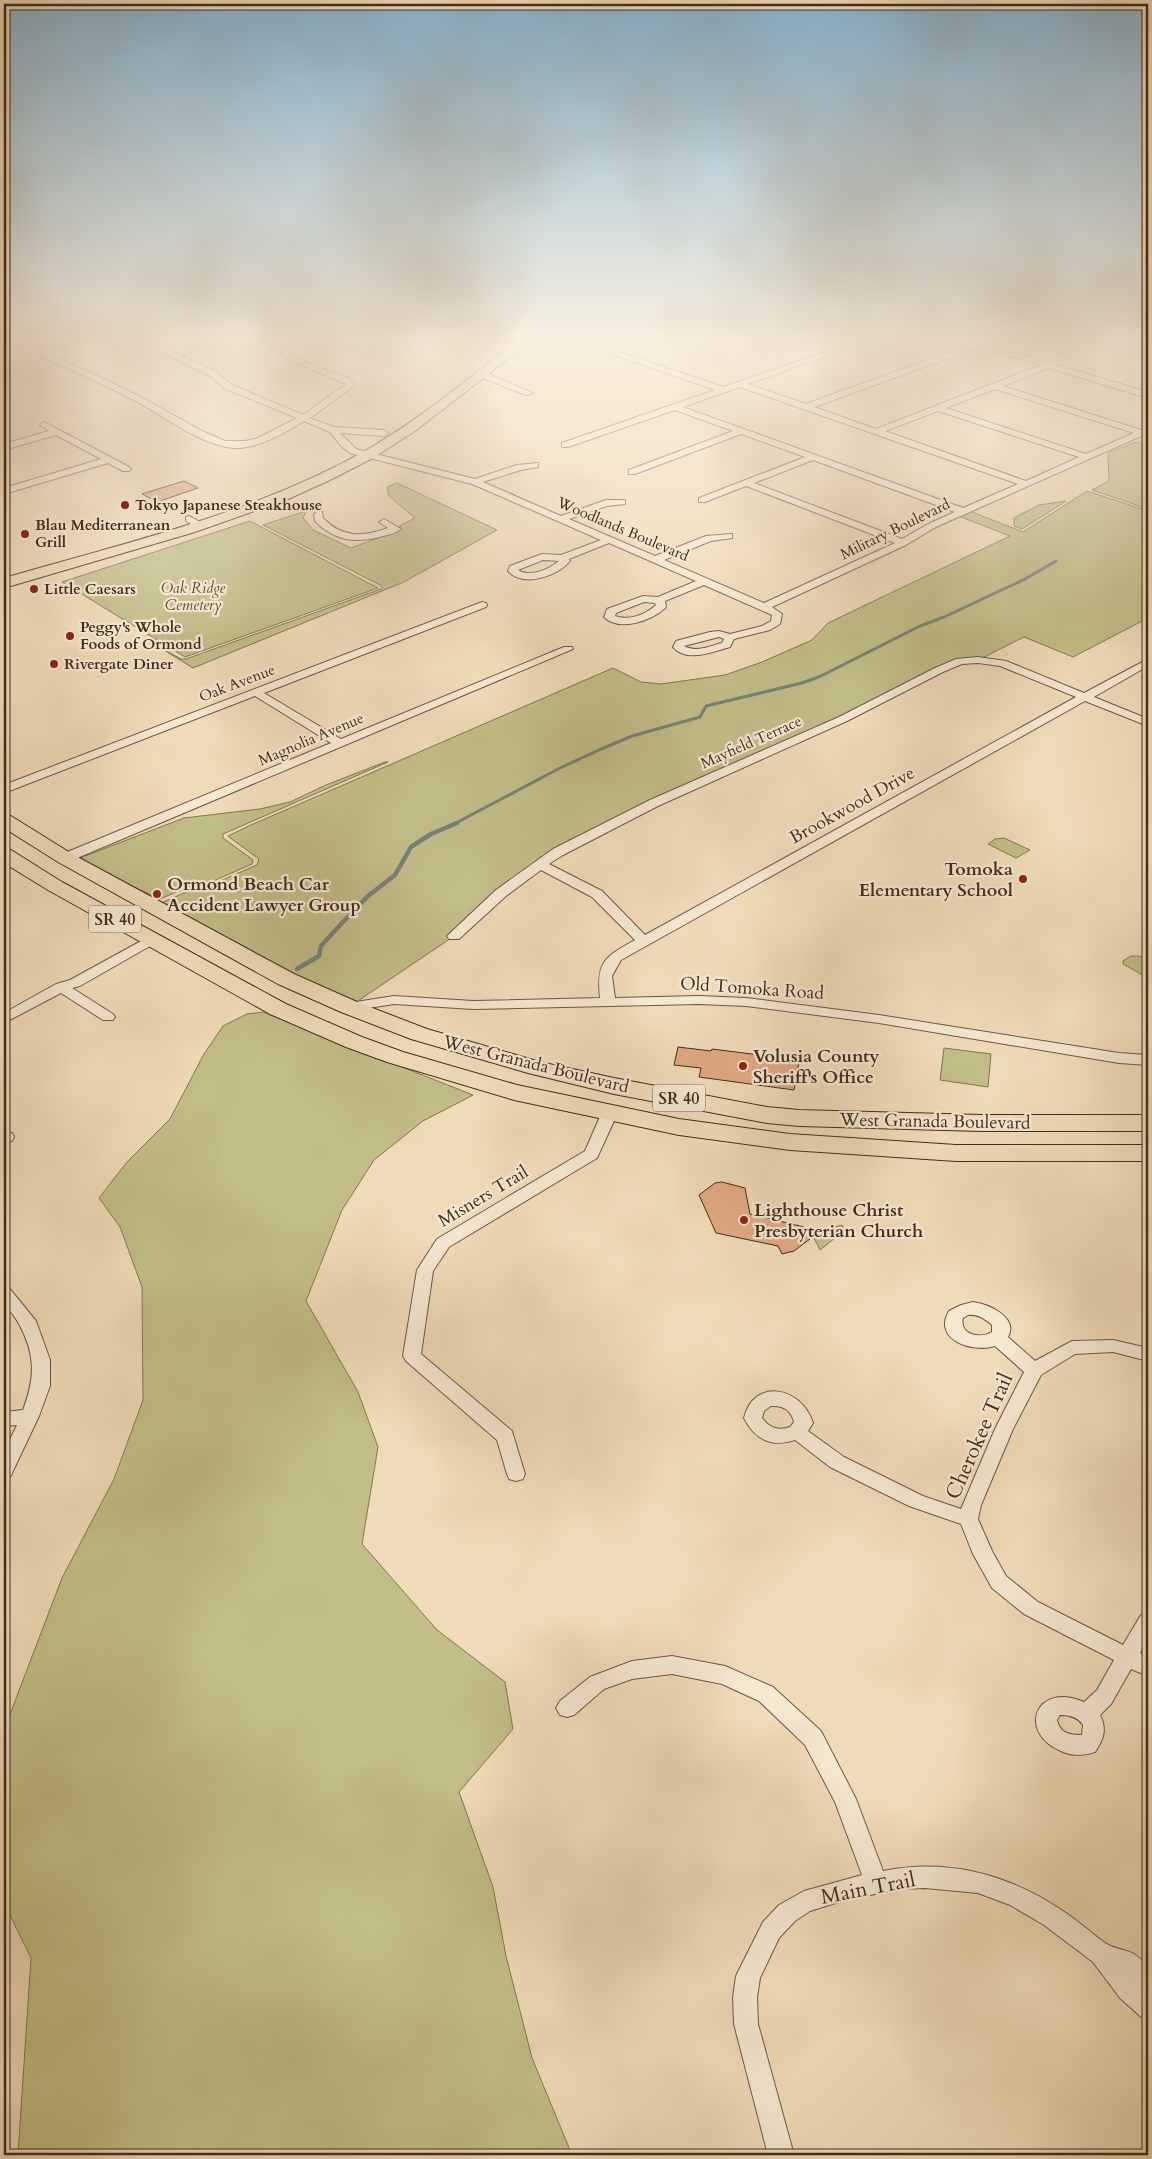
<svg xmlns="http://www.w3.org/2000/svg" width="1152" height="2159" font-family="Cardo,serif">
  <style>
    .green { fill: #c1be89; stroke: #807653 }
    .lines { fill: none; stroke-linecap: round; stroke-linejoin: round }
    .stream-far1 { stroke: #778278; stroke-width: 3 }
    .stream { stroke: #778278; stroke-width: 4.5 }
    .building { fill: #e0a984; stroke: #402d1d }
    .street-casing { stroke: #6c5844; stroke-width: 2 }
    .primary-casing { stroke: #402d1d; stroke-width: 2 }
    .street { fill: #f5e8d1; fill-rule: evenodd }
    .primary { fill: #f0dbb8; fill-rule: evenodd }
    .poi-dot { fill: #8f2418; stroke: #f5e8d1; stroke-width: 2 }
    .labels { text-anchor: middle; stroke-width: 4.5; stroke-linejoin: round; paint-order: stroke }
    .far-poi-label { font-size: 15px; font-weight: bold; fill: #402d1d; stroke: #f5e8d1; text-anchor: start }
    .far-street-label { font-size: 15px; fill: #402d1d; stroke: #f5e8d1 }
    .far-park-label { font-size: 15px; font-style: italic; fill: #5a4a33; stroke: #f5e8d1 }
    .shield { fill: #f5e8d1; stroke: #766553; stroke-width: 1 }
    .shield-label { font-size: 16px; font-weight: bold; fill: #402d1d }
    .street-label { font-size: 18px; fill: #402d1d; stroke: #f5e8d1 }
    .poi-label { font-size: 18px; font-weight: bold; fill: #402d1d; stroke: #f5e8d1; text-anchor: start }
    .near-street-label { font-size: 21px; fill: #402d1d; stroke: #f5e8d1 }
  </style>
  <rect width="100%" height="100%" fill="#f0dbb8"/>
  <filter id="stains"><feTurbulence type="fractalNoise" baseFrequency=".004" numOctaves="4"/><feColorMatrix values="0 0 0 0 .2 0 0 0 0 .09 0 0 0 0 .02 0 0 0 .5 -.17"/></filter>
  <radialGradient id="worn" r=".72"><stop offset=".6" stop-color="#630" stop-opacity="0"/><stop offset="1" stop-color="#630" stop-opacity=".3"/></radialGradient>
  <!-- green -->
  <path class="green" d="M347,337H378L349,352L330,344Z
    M453,337H505L489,351Z
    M1135,442L1148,444V509L1092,490L1109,481L1108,453Z
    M397,483L497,530L404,582L193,668L154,644L181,659H186L381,589L382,586L263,525L306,511L303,518L313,530L351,548L399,530L401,527L399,526L415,518L389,496L387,487Z
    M1087,491L1148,511V618L1073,657L1024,637L978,660L960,661L558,852L454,936L349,1007L154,906L198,887L213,884L257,865L259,859L228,836L251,825L613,668L641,682L661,684L725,675L762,662L812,640L828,623L1010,536L956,515L967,510L1023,532Z
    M1066,501L1022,529L1014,526V518L1039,505Z
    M250,521L378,588L185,657L62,582Z
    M385,762H388L223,834V838L253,860L252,864L211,882L195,884L160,899L102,872L80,858L184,818L260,809L290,802L326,785Z
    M1004,838L1030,850L1016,858L988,844L995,839Z
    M1131,956H1139L1148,959V978L1123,964V961Z
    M263,1012L473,1095L423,1121L374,1160L342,1210L306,1301L358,1392L378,1447L362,1544L437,1630L505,1682L513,1729L459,1792L493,1887L506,1956L532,2058L572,2155H18L31,1958L4,1903V1730L62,1578L114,1479L143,1400L142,1287L120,1227L99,1198L127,1162L170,1119L204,1054L223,1026L247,1014Z
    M944,1048L991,1054L988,1087L940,1080Z
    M842,1225L845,1231L840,1232V1234L820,1250L813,1236L824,1228L829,1229Z"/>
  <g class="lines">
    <!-- stream-far1 -->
    <path class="stream-far1" d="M454,824L560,768L599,750L632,736L700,717L706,706L802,683L821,676L920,626L944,617L1025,579L1056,561"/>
    <!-- stream -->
    <path class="stream" d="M297,969L319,956L321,946L340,925L368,896L395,875L411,847L431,834L457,823"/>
  </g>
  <!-- building -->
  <path class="building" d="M184,481L198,488L157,502L142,494Z
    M678,1047L711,1051L712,1049L784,1058V1060L799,1062L794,1090L699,1077L701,1068L674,1065Z
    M722,1182L745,1188L750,1214L804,1227L810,1239L794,1251L782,1254L778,1246L716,1233L699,1195L715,1183Z"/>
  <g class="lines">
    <defs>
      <path id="street" d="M61,337H70L48,351L51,354L141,397L202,431L225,441H245L258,438L297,418L226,389L209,375L131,337H141L215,371L232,385L303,415L346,384L286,358L270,343L259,337C279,336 278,346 293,355C310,365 331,371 349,378L354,382V386L310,418L334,427L384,430L388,433L384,436L340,433L356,449L475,479L517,465L538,463V467L521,470L483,482L561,516L606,500H625V504L607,506L569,519L655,556L706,536L732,534V538L711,541L664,560L764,603L895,543L746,486L705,502H699V498L805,457L741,434L635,474H629V470L733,431L675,410L568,447H562V443L715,390L564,337H575L723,387L869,337H880L748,384L806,404L971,344L951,337H963L1148,392V398L1049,368L1003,386L1141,430L1148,427V433L936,527L906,545L772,607L782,614L780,624L770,630L734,639L730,647C712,652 687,663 673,647L676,641L710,632L719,631L730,634L762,626L771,621L772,615L704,585L665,601L666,606L665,608C651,621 619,632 604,617L607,609L643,596L658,597L696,581L609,543L569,559L570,561C558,576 523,588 508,571L510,566L542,554L561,555L601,540L472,484L350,453L341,446L330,432L304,421C285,433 258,449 234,448C200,445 164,416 134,400C105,385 75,372 45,358L39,351L40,349ZM979,347L1041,365L876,429L814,407ZM740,387L1018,484L963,508L683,407ZM995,389L1134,433L1086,454L946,408ZM938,411L1079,457L1026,481L885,431ZM813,460L955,512L930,523L902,539L754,483ZM543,560L559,561C549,569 531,578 518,570ZM644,602L655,603L656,605C645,615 629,621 615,616L616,613ZM719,637L724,639L722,643C710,646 696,653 684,646Z
        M1073,337H1085L1148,355V359Z
        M478,372H484L533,393L526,395L478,376Z
        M44,422L129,467L131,469L129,471H123L108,463L4,494V488L101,459L56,435L4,450V444L49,431L40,425Z
        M319,511L322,512L323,518C342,538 363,537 388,528L379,522L384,519L401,529C396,533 389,535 383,536C356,544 334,541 315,521L314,514Z
        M189,516L202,523V527H196L186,521V517Z
        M482,602L486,603L487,605L486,607L264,693L341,739L564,647H572L573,649L70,861L65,862L59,858L60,855L331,743L255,696L4,793V785Z
        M978,657L1006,661L1084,693L1148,659V666L1094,697L1148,719V726L1085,701L621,960L612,976L615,998L699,996L746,998L879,1015L1119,1053L1148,1055V1065L1119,1063L879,1023L746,1006L699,1004L473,1009L394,1004L349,1011L344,1010L342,1007L344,1004L349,1003L394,996L473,1001L600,998C596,961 605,957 635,940L592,897L541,870L506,896L459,939H449L447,936L496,890L553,849L650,800L839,717L935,668L956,659ZM978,663L1000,666L1076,697L645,935L602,891L549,864L563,855L658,806L847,721L943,672L962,664Z
        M152,935L159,939L157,942L80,986L72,988L113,1014L115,1017L113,1020H103L61,993L4,1023V1013L56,984L70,980Z
        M610,1107L615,1109L618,1112L597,1158L449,1247L433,1271L421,1354L512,1431L525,1474L523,1479L516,1481L509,1479L507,1474L497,1440L406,1361L403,1356L417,1270L437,1239L585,1151L602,1112L605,1109Z
        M6,1132L12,1133L14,1137L12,1141L4,1143V1133Z
        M4,1287L10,1289L36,1321L50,1360V1386L39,1416L13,1471L11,1476L4,1478V1452L17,1425L4,1426V1412L23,1410C35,1378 36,1355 19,1324C10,1306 2,1311 4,1287Z
        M973,1302C988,1304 1019,1317 1008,1337L1035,1361L1072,1341L1113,1340L1148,1348V1361L1113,1352L1075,1354L1041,1375L1013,1429L981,1505L978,1519L992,1551L1006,1576L1038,1602L1123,1645L1141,1615L1148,1612V1639L1140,1653L1148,1657V1676L1131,1669L1111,1704L1100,1715C1107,1729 1104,1739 1095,1752C1084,1756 1071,1756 1061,1751C1017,1733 1035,1681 1084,1702L1097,1690L1114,1660L1024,1614L992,1588L973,1554L961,1524L909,1506L830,1467L795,1440C770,1448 755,1439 744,1418C754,1377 802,1387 813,1423L808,1431L844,1457L923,1496L961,1509L995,1429L1024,1372L995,1346C973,1353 932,1340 949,1311L961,1305ZM968,1315C978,1314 985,1319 992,1325V1332C980,1339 959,1335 963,1318ZM771,1406C783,1405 791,1410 794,1422L790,1427C778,1431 770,1428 762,1418L764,1411ZM1060,1715C1070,1715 1078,1717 1083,1725L1082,1735C1069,1735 1060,1733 1057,1720Z
        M672,1656L725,1666L773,1687L821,1731L856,1799L883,1871C946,1858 1007,1874 1060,1909C1076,1919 1090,1932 1105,1943C1114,1949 1125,1949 1134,1954C1139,1957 1144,1962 1148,1966V2020L1140,2016L1120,1998L1093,1962L1044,1925L1010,1905L978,1893L925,1888L900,1889L845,1900L810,1911L795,1921L779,1938L760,1978L757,1997L758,2024L794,2155H768L734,2024L733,1997L736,1976L763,1922L779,1905L804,1891L862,1875L835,1802L805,1745L759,1701L722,1684L672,1674L632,1679L604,1689L574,1715L567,1717L560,1715L556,1708L560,1701L590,1677L632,1661Z"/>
      <path id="primary" d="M522,337H536L415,431L373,458L330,480L286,500L195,532L4,588V578C125,543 252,514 363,452C420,420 471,376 522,337Z
        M4,814L11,816L72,854L294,974L357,1002L427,1029L540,1062L614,1078L767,1107L799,1110L981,1115H1148V1131H981L799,1126L767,1123L614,1094L528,1073L411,1039L341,1012L278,984L58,862L4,828Z
        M4,848L11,850L62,882L286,1004L362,1037L403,1052L517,1085L679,1119L790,1134L956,1145H1148V1161H956L790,1150L679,1135L514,1100L387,1062L346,1047L270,1014L48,890L4,863Z"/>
    </defs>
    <!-- street casing -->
    <use href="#street" class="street-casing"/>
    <!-- primary casing -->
    <use href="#primary" class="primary-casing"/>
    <!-- street -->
    <use href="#street" class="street"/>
    <!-- primary -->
    <use href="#primary" class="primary"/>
  </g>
  <!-- sky -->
  <linearGradient id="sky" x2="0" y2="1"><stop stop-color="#89b6d4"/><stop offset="0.53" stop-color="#f8efdf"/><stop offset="1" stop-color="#f8efdf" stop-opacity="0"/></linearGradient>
  <rect width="1152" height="639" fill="url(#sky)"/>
  <!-- markers -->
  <g class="poi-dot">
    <circle cx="125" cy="505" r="5"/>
    <circle cx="25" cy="534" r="5"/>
    <circle cx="34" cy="589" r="5"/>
    <circle cx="70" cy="636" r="5"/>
    <circle cx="54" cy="664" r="5"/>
    <circle cx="1023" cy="879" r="5"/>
    <circle cx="157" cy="894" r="5"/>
    <circle cx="743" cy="1066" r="5"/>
    <circle cx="744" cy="1220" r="5"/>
  </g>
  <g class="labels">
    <!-- far-poi labels -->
    <g class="far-poi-label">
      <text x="135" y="510">Tokyo Japanese Steakhouse</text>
      <text x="35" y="530">Blau Mediterranean<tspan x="35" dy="17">Grill</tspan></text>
      <text x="44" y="594">Little Caesars</text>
      <text x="80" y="632">Peggy's Whole<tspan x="80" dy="17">Foods of Ormond</tspan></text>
      <text x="64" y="669">Rivergate Diner</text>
    </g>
    <!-- far-street labels -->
    <g class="far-street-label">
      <text transform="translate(623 529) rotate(23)" y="5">Woodlands Boulevard</text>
      <text transform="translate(895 529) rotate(-26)" y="5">Military Boulevard</text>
      <text transform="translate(237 683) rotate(-21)" y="5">Oak Avenue</text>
      <text transform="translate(311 739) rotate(-23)" y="5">Magnolia Avenue</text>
      <text transform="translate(751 742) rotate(-24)" y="5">Mayfield Terrace</text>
    </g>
    <!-- far-park labels -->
    <g class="far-park-label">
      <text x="193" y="593">Oak Ridge<tspan x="193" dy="17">Cemetery</tspan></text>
    </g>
    <!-- shield labels -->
    <g class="shield">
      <rect x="89" y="905.5" width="52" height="27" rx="4"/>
      <rect x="653" y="1084.5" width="52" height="27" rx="4"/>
    </g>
    <g class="shield-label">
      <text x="115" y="925">SR 40</text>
      <text x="679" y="1104">SR 40</text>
    </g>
    <!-- street labels -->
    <g class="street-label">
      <text transform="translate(852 805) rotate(-29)" y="6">Brookwood Drive</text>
      <text transform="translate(752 988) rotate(4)" y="6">Old Tomoka Road</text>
      <text transform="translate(536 1064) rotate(14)" y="6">West Granada Boulevard</text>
      <text transform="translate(935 1121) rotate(1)" y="6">West Granada Boulevard</text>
      <text transform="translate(483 1196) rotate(-31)" y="6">Misners Trail</text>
    </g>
    <!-- poi labels -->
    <g class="poi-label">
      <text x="1013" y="875" text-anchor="end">Tomoka<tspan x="1013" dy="21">Elementary School</tspan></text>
      <text x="167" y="890">Ormond Beach Car<tspan x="167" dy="21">Accident Lawyer Group</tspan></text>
      <text x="753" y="1062">Volusia County<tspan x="753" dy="21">Sheriff's Office</tspan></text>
      <text x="754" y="1216">Lighthouse Christ<tspan x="754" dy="21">Presbyterian Church</tspan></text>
    </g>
    <!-- near-street labels -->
    <g class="near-street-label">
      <text transform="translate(979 1436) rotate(-66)" y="7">Cherokee Trail</text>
      <text transform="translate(868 1888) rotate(-11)" y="7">Main Trail</text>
    </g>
  </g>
  <!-- margin -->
  <rect width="1152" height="2159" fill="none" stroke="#f0dbb8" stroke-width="20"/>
  <rect x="5" y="5" width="1142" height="2149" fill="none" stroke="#402d1d" stroke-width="2.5"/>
  <rect x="10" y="10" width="1132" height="2139" fill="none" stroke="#402d1d"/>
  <rect width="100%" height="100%" filter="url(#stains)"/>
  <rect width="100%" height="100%" fill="url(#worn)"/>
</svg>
